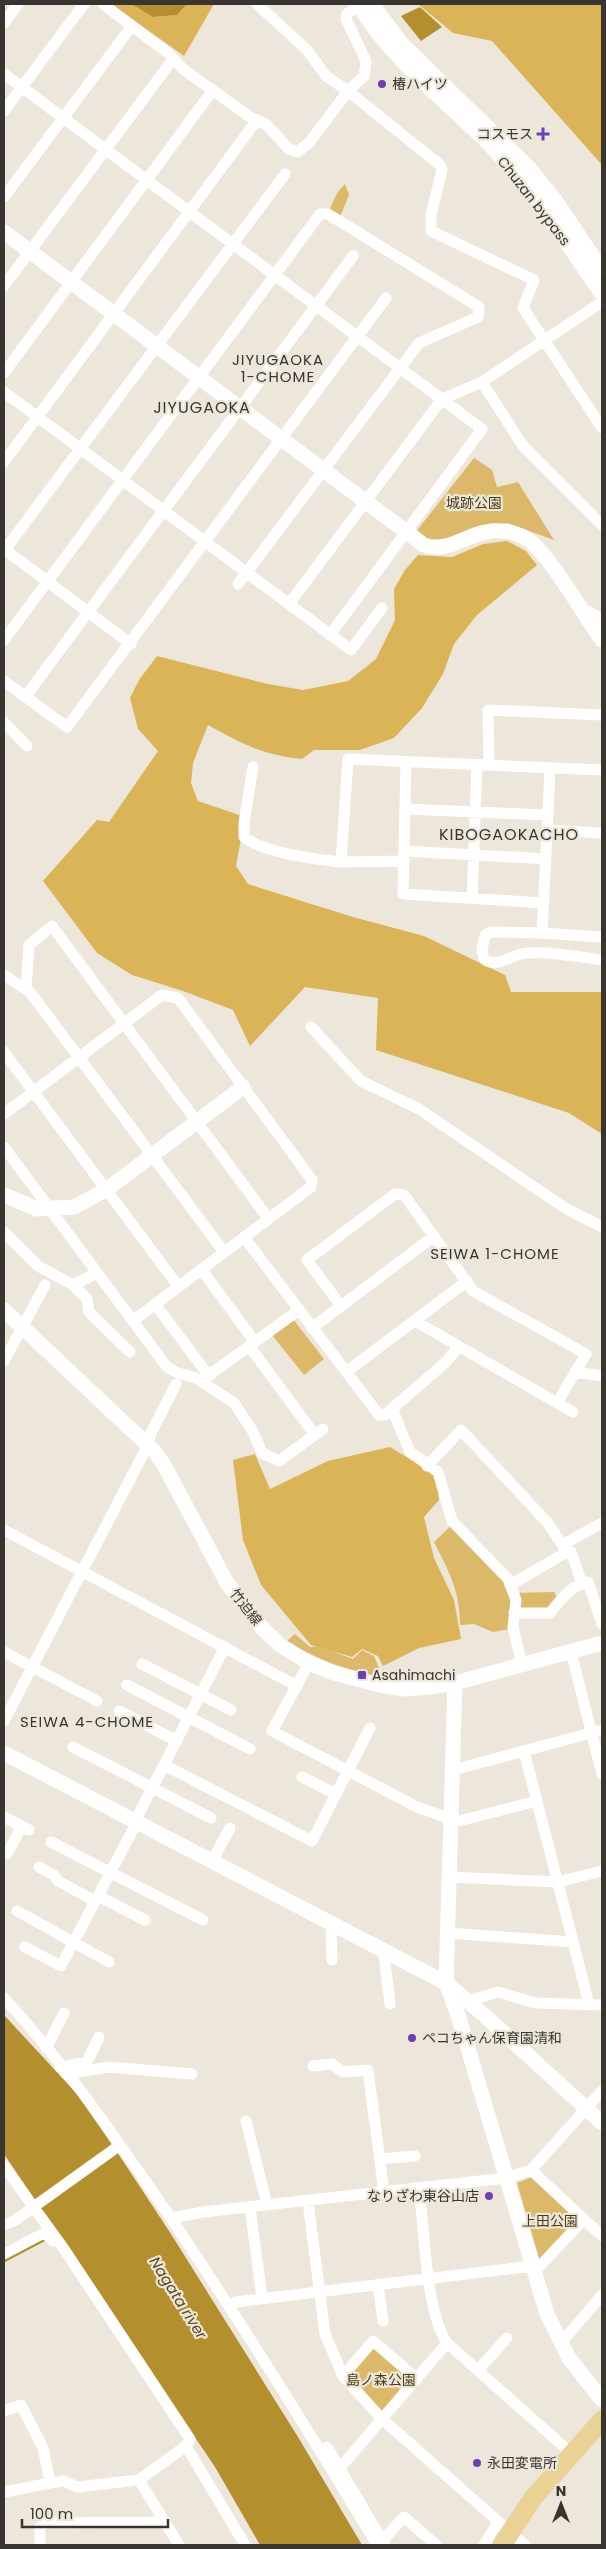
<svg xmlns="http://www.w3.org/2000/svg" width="606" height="2549" font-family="Poppins,'Noto Sans JP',sans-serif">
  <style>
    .green { fill: #dcb968 }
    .forest { fill: #dab456 }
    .water { fill: #b48f2d }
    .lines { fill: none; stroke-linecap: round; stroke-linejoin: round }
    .stream { stroke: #b48f2d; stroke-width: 3 }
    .minor { stroke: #fff; stroke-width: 11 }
    .tertiary { stroke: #fff; stroke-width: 15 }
    .primary { stroke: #ead194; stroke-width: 19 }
    .poi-dot { fill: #6d3fb7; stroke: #ede7db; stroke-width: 2 }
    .labels { text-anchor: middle; stroke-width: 4.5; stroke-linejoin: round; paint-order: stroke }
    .poi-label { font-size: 14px; fill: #383530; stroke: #ede7db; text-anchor: start }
    .street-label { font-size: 14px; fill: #383530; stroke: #ede7db }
    .park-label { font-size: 14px; fill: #4c3c14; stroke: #ede7db }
    .neighbourhood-label { font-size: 15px; letter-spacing: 1px; fill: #383530; stroke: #ede7db }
    .water-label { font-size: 15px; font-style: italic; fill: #584720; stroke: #ede7db }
    .quarter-label { font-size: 16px; letter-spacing: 1px; fill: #383530; stroke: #ede7db }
  </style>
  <rect width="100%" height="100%" fill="#ede7db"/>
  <!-- green -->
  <path class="green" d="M345,184L349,195L340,217L329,211L337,193Z
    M474,458L492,470L497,487L518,482L554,540L507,523L466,534L439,545L415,533Z
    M293,1319L324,1359L304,1375L272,1335Z
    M453,1524L502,1580L510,1593L554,1592L558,1599L549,1610L511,1612L509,1629L493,1632L474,1624L460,1625C460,1591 449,1572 434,1542Z
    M295,1634L310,1647L318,1646L353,1659L362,1650L374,1656L379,1668L380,1679C345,1669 318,1660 287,1641Z
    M532,2177L580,2220L540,2261L517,2183Z
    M375,2346L411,2378L381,2412L349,2376Z"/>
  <!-- forest -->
  <path class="forest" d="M111,4H131L153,17L177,15L187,4H214L184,56Z
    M418,4H602V165L492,41L453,33Z
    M507,541L526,551L537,565L477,615L454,644L443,674L422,708L394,738L360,750H314L302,759C262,755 243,744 208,725L193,763L191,783L198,801L245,817L236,866L248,884L353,917L424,936L505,975L511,992H602V1134L569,1113L376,1050L378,998L305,987L250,1046L233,1010L183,991L132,975L97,953L43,881L97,820L109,822L158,751L138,729L130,698L139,680L157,656L268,684L303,690L348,681L376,659L395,620L394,589L405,570L418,555L452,557L483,544Z
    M390,1447L436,1475L439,1500L424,1517L434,1558L454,1600L461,1639L419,1648L383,1666L378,1656L362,1649L352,1657L311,1645L261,1585L243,1540L233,1460L255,1454L270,1489L328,1461Z"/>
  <!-- water -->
  <path class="water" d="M131,4H187L177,15L153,17Z
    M420,7L442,27L421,41L401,16Z
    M4,2015L77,2094L119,2155L171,2234L298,2437L362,2545H260L215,2467L4,2154Z"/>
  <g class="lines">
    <!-- stream -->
    <path class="stream" d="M4,2261L44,2240"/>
    <!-- minor -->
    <path class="minor" d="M103,4L168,53L183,69L250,117L267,125L289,149L297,152L309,143L348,91L364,76L366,61L346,19L347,14L360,4
      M257,4L307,50L326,76L348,91L440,165L442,170L431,215V231L534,280L523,308L602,428
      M4,23L18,4
      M4,74L482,429L330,635
      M4,111L84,4
      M4,197L131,27
      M4,286L173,59
      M4,373L213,90
      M482,382L523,446L602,525
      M4,392L351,650L382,608
      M4,462L257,120
      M4,549L131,644
      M4,551L285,174
      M289,604L442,399L482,382L602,302
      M580,607L602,619
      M4,640L320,214H328L479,307L478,317L419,343L238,584
      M4,681L67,727L386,298
      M25,697L353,256
      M4,722L27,746
      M406,761L403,894L544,903
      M489,765L488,710L602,715
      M253,767L244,823V837C262,852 317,860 341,862L348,759L602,770
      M550,769L542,933L491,932L485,935L482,950L484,959C494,968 510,957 521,954C546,950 577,957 602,960
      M405,809L548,815
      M547,830L602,833
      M404,851L546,859
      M341,862L404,861
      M472,898L477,765
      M542,933L602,937
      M4,975L30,992L224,1252
      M26,989L29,945L52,926L268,1218
      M311,1027L361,1081L419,1109L565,1208L602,1227
      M4,1052L178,1286
      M4,1114L162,995L178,998L312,1180L311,1187L133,1321
      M4,1147L167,1367L178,1373L196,1378L234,1403L252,1430L262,1453L279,1461L323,1429
      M4,1232L38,1266L73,1285L87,1299L89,1312L130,1352
      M244,1237L379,1415H385L447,1361L459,1346
      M201,1269L255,1342
      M73,1285L97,1273
      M155,1304L209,1376
      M341,1306L307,1260L395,1194L404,1195L473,1291L586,1354L557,1403
      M415,1321L573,1412
      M312,1328L434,1236
      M249,1346L315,1435
      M4,1361L45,1285
      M346,1372L467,1281
      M575,1372L602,1376
      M201,1381L299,1310
      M392,1409L410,1452L438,1472L452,1521L508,1579L516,1600L513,1627L522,1665
      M427,1466L461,1430L547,1522L567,1552L510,1585
      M4,1530L297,1686
      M562,1545L602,1523
      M567,1552H571L582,1583
      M514,1613H550C559,1602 572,1584 588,1582L602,1624
      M4,1652L97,1701
      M571,1652L602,1774
      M309,1663L272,1731L417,1807L451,1819
      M142,1664L231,1710
      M127,1685L250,1749
      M119,1711L177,1741
      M4,1721L148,1445L150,1435L176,1384
      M73,1747L211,1818
      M524,1751L589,2004
      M164,1765L312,1841L370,1728
      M453,1770L602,1730
      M302,1777L336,1794
      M4,1817L29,1830
      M135,1821L225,1647
      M451,1823L537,1801
      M51,1842L203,1920
      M7,1854L22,1826
      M212,1861L230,1828
      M39,1867L54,1875L58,1881L95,1901
      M449,1877L557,1882L602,1871
      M98,1896L145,1920
      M17,1911L109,1962
      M331,1923L332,1960
      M447,1933L573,1942
      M25,1947L61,1966L137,1822
      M386,1952L384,1955L390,2004
      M4,1998C60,2058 108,2127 155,2195C233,2309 306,2426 377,2545
      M468,2001L498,1992L535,2003L602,2005
      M46,2048L64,2013
      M313,2066L332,2064L343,2072L368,2070L384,2192
      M60,2067L87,2062L99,2037
      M66,2074L109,2067L192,2074
      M246,2121L267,2205
      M380,2159L415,2156
      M4,2166L64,2249L190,2439L186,2446L245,2545
      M531,2170L602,2236
      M419,2188C424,2227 426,2313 447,2343L572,2454
      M308,2201L325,2334L343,2376L382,2419L525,2545
      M250,2207L262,2298
      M171,2218L203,2212L506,2178L531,2170L602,2091
      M4,2225L14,2221L120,2145
      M4,2254L44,2233L53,2241
      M533,2269L541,2265L584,2219
      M378,2284L383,2321
      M235,2302L532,2266
      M561,2343L602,2295
      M478,2370L507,2338
      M343,2376L373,2341L417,2379
      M4,2411L21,2405L43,2448L50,2483
      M327,2447L385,2545
      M340,2468L447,2343
      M4,2492L50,2483L64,2481L77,2487L139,2480
      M382,2541L404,2517L436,2545
      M40,2545V2527L47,2523L165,2522
      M179,2545L139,2480L186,2446
      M484,2545L498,2522"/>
    <!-- tertiary -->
    <path class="tertiary" d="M358,4C392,60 444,99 490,145C533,190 567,244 602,294
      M372,4L401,43L529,168L555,200L602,270
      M4,232L424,545C447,553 464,536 486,532C500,529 518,532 530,541C553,560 583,614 602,640
      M4,1195L37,1209L74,1207L106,1190L243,1087
      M4,1310L155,1452L164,1465L227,1583L264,1630L280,1645L309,1663L331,1672L383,1686L405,1689L429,1687L455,1683L602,1643
      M455,1683L446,1983L459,2018L547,2314L569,2358L602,2400
      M4,1753L446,1983L483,2014L602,2123"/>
    <!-- primary -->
    <path class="primary" d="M502,2545L533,2498L602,2420"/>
  </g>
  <!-- markers -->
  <g class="poi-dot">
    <circle cx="382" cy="84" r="5"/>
    <path d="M540.5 126.5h5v5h5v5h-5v5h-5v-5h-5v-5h5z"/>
    <rect x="357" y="1670" width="10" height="10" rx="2.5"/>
    <circle cx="412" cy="2038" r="5"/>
    <circle cx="489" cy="2196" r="5"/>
    <circle cx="477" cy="2463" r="5"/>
  </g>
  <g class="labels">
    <!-- poi labels -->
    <g class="poi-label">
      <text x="392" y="89">椿ハイツ</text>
      <text x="533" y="139" text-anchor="end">コスモス</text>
      <text x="372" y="1680">Asahimachi</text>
      <text x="422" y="2043">ペコちゃん保育園清和</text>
      <text x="479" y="2201" text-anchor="end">なりざわ東谷山店</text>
      <text x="487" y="2468">永田変電所</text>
    </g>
    <!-- street labels -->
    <g class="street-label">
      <text transform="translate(534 201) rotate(52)" y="5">Chuzan bypass</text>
      <text transform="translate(246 1607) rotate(52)" y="5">竹迫線</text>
    </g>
    <!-- park labels -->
    <g class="park-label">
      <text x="474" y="508">城跡公園</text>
      <text x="550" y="2226">上田公園</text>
      <text x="381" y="2385">島ノ森公園</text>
    </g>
    <!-- neighbourhood labels -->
    <g class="neighbourhood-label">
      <text x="278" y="365">JIYUGAOKA<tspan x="278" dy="17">1-CHOME</tspan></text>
      <text x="495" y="1259">SEIWA 1-CHOME</text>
      <text x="87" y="1727">SEIWA 4-CHOME</text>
    </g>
    <!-- water labels -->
    <g class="water-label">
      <text transform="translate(178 2298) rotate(58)" y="5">Nagata river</text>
    </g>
    <!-- quarter labels -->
    <g class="quarter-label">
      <text x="202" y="413">JIYUGAOKA</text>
      <text x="509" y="840">KIBOGAOKACHO</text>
    </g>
  </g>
  <!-- border -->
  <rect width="606" height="2549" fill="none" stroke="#383530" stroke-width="10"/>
  <!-- north arrow -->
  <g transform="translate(561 2504)" stroke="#ede7db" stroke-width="4" paint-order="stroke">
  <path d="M0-4L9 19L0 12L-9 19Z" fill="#383530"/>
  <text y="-8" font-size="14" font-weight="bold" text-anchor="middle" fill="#383530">N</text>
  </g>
  <!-- scale -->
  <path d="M22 2519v8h146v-8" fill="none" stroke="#383530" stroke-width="2.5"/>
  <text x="30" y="2519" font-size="15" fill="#383530" stroke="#ede7db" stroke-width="4" paint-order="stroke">100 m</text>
</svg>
